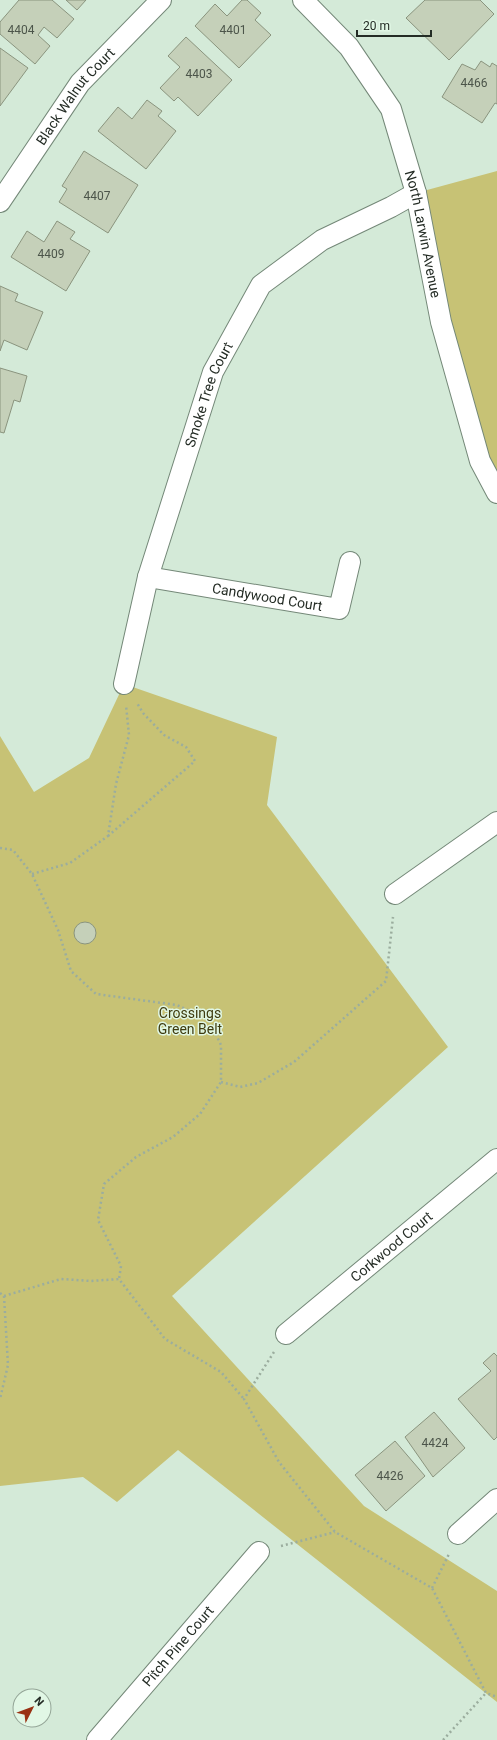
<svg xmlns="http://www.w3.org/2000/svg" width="497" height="1740" font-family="Roboto,sans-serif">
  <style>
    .green { fill: #c7c275 }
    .building { fill: #c5d0b9; stroke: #8a947e }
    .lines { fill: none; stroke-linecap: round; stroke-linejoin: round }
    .street-casing { stroke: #748878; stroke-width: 22 }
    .path { stroke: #9bad9e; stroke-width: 2.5; stroke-dasharray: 2 3; stroke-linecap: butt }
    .street { stroke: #fff; stroke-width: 20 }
    .labels { text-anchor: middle; stroke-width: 3; stroke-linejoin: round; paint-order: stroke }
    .number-label { font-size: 12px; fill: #4c554a }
    .street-label { font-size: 14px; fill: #242c25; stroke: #e1f7e5 }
    .park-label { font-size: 14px; fill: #3e3b0f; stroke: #e1f7e5 }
  </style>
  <rect width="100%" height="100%" fill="#d4ead8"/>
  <!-- green -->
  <path class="green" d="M497,171V493L416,193Z
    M124,684L277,737L267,805L448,1047L172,1296L364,1506L497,1591V1702L178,1450L117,1502L83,1477L0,1486V736L34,792L89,758Z"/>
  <!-- building -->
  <path class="building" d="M19,0H52L74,19L57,38L44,27L38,35L50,46L35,64L0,34V22Z
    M66,0H86L77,10Z
    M242,0H247L261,13L255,20L271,35L239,68L195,26L215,4L227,16Z
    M425,0H480L494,14L449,60L406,18Z
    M186,37L232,80L198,116L178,97L174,101L160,88L180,67L168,56Z
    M0,48L28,68L0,106Z
    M481,61L490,67L492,63L497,66V104L495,103L482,123L442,97L462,64L475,70Z
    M147,100L162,111L158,116L176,131L146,169L98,131L118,107L132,119Z
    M84,151L138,185L108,233L59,202L67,189L62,186Z
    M57,221L75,232L70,239L90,251L66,291L11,257L27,231L44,242Z
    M0,286L18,294L15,301L43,312L27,350L4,340L0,351Z
    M0,368L27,376L20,402L14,400L4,433L0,432Z
    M74 933a11 11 0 1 1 22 0a11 11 0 1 1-22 0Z
    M494,1353L497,1356V1437L494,1440L458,1399L491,1371L483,1363Z
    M434,1412L465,1448L433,1477L405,1437Z
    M395,1441L425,1476L386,1511L355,1475Z"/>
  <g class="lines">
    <defs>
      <g id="street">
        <path id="s1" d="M303,0L349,47L391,109L416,193L441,322L480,461L497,493"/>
        <path id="s2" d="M0,202L80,83L161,0"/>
        <path id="s3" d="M148,577L339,609L350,562"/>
        <path id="s4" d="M124,684L148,577L213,372L261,285L322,240L391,207L416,193"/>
        <path d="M395,894L497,822"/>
        <path id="s5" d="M286,1334L497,1159"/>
        <path d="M458,1534L497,1499"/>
        <path id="s6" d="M97,1740L259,1552"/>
      </g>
    </defs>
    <!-- street casing -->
    <use href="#street" class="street-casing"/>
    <!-- path -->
    <path class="path" d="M108,836L195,761L186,747L164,735L143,713L137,703
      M0,848L13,850L32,874L58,930L71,971L96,994L177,1005L209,1020L221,1045V1082L200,1114L173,1137L136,1157L104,1184L98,1220L121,1266L119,1279
      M32,874L70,863L108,836L116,784L129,735L126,705
      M221,1082L240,1087L258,1083L294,1062L386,981L393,917
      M0,1293L4,1296L8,1365L0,1399
      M4,1296L61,1279L91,1281L119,1279L165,1339L221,1372L244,1399
      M274,1352L244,1399L279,1462L335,1532L432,1588L486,1693L497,1697
      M281,1546L335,1532
      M432,1588L449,1554
      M443,1740L486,1693"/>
    <!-- street -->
    <use href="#street" class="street"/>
  </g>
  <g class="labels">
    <!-- number labels -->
    <g class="number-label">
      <text x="21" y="34">4404</text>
      <text x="233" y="34">4401</text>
      <text x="199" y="78">4403</text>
      <text x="474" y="87">4466</text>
      <text x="97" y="200">4407</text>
      <text x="51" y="258">4409</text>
      <text x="435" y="1447">4424</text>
      <text x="390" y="1480">4426</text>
    </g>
    <!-- street labels -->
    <g class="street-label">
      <text dy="5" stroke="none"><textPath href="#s2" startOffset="130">Black Walnut Court</textPath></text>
      <text dy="5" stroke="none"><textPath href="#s1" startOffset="270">North Larwin Avenue</textPath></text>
      <text dy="5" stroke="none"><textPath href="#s4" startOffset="302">Smoke Tree Court</textPath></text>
      <text dy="5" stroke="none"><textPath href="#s3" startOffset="121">Candywood Court</textPath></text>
      <text dy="5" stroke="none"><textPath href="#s5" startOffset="137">Corkwood Court</textPath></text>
      <text dy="5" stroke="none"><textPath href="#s6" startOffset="124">Pitch Pine Court</textPath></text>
    </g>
    <!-- park labels -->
    <g class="park-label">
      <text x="190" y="1018">Crossings<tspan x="190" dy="16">Green Belt</tspan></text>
    </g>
  </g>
  <!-- north arrow -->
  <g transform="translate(32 1708) rotate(48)"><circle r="19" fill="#e1f7e5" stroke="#95a698"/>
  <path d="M0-3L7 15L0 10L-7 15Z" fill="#993113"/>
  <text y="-6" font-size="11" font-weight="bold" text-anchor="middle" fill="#242c25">N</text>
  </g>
  <!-- scale -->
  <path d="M357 30v6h74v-6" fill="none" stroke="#242c25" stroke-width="2"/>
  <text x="363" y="30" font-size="12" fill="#242c25" stroke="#e1f7e5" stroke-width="3" paint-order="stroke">20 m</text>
</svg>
